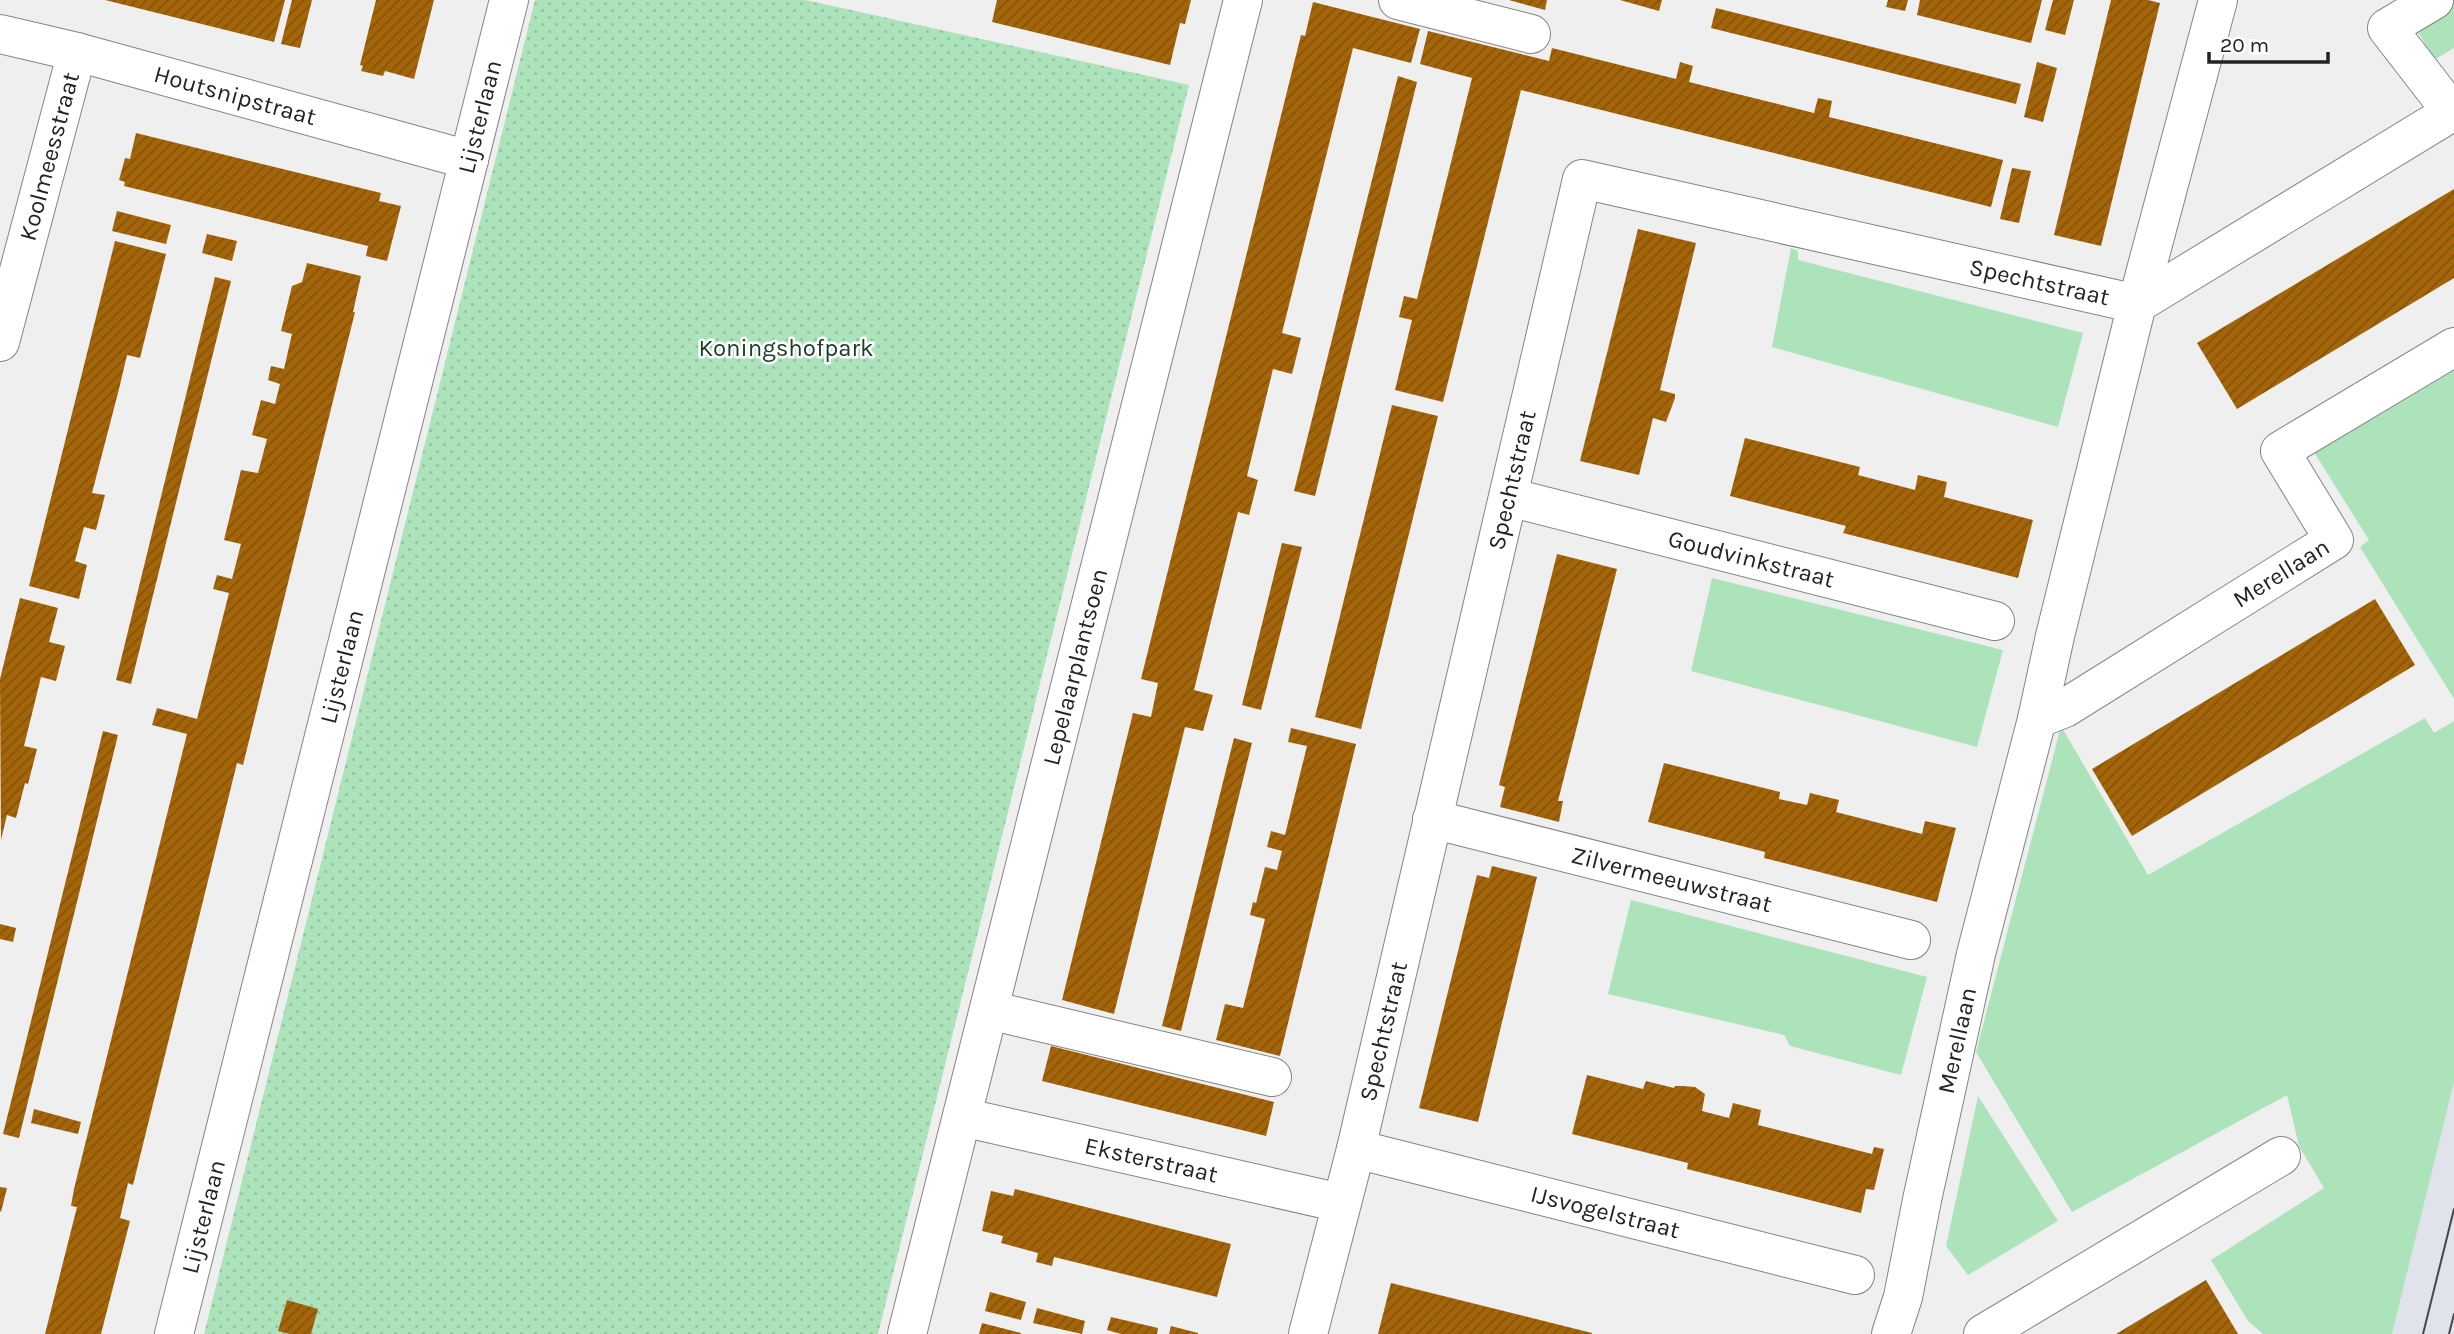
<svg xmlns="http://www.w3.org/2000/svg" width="2454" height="1334" font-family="Karla,sans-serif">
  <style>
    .built { fill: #e0e3eb }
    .grass { fill: #ade3bb }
    .park { fill: url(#park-dots) }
    .building { fill: url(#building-hatch) }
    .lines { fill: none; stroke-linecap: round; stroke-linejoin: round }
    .minor-casing { stroke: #848485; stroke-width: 40 }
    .minor { stroke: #fff; stroke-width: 38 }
    .tram { stroke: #474748; stroke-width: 2 }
    .labels { text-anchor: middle; stroke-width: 5; stroke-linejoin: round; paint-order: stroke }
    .street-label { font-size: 24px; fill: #232324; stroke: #fff }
    .park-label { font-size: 24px; fill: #1b4027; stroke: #fff }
  </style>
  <defs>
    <pattern id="park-dots" width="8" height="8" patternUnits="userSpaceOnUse" patternTransform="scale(1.75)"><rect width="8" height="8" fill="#ade3bb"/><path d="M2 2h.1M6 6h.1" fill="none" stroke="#95c2a1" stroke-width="1.8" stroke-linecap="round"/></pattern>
    <pattern id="building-hatch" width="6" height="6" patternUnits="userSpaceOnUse" patternTransform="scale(1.75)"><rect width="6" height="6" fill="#a4650a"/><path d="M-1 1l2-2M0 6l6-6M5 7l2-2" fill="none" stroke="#85530a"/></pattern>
  </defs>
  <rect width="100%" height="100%" fill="#efeff0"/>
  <!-- built -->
  <path class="built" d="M2454,1082V1334H2392Z"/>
  <!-- grass -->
  <path class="grass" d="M2454,3V48L2434,60L2415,26Z
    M1791,248L1798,251V260L2083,333L2058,427L1772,347Z
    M2454,366V699L2360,547L2369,540L2312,449Z
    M1712,578L2003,650L1977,747L1691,671Z
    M2425,718L2434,733L2454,721V1082L2392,1334H2263L2248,1321L2211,1260L2324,1188L2299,1146L2287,1095L2072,1212L1976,1052L2061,726L2148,875Z
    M1631,900L1927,977L1901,1075L1790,1046L1784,1035L1608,994Z
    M1978,1096L2058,1221L1968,1275L1946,1246Z"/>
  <!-- park -->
  <path class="park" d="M535,0H806L1189,85L878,1334H204Z"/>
  <!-- building -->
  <path class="building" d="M105,0H285L274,42Z
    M292,0H312L300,48L281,44Z
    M376,0H434L414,79L385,71L383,76L361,71L363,66L360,65Z
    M997,0H1191L1185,24L1180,23L1170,65L992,22Z
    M1509,0H1547L1545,10Z
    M1620,0H1662L1659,11Z
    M1888,0H1908L1905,11L1886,7Z
    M1920,0H2042L2031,43L1917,15Z
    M2053,0H2074L2065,35L2045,30Z
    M2111,0H2148L2160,3L2101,246L2054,235Z
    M1313,2L1420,29L1411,63L1353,48L1282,333L1301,338L1292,374L1273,369L1247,476L1258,480L1249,515L1238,512L1194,690L1213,695L1203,731L1185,727L1114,1014L1062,1000L1133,713L1151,717L1158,683L1141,679L1301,35L1305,36Z
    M1716,8L2021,84L2016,104L1711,28Z
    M1428,31L1549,61L1552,48L1676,79L1680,62L1693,66L1689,82L1814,113L1818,98L1832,101L1829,117L2003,160L1991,207L1521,90L1443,402L1395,390L1412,320L1399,317L1404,296L1417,299L1472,78L1420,64Z
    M2037,62L2057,68L2043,122L2024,117Z
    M1398,76L1417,82L1315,496L1294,491Z
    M136,133L381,193L379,201L401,206L387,261L366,256L368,246L124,186L125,182L119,180L125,158L130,159Z
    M2012,168L2031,171L2019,223L2000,219Z
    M2454,189V278L2237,409L2197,343Z
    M117,211L171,225L166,244L112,231Z
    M1638,229L1696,243L1660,390L1675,394V398L1666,422L1653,418L1639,475L1580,461Z
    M207,234L237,241L232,261L202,253Z
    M115,241L166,254L140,358L127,355L119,389L92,493L105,495L96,530L84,527L75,561L87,565L79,599L29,586Z
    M307,263L361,276L353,312H355L329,417L243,765L237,763L133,1185L128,1183L120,1218L130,1221L101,1334H45L77,1207L71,1206L74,1189L187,734L152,725L157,708L197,719L229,593L213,589L217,575L232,579L241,544L224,540L241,470L258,473L267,439L252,435L261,400L275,404L280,384L268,380L271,366L284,369L292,334L281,331L292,286L302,282Z
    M215,277L231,281L131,684L116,680Z
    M1392,405L1438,416L1361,729L1315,717Z
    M1745,438L1860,467L1858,475L1915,490L1918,475L1947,482L1944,497L2033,520L2018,578L1843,533L1846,526L1730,496Z
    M1282,543L1302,547L1261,710L1242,705Z
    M1557,554L1617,569L1558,801H1563L1559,822L1500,807L1505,787L1499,785Z
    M20,598L58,608L49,642L65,646L56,681L41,677L24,746L37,749L28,784L25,783L16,818L7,815L1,840L0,679Z
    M2375,599L2415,665L2132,836L2092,769Z
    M1291,728L1356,744L1280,1056L1216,1040L1225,1004L1243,1008L1265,919L1250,915L1253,902L1256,903L1265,867L1277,870L1282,851L1267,847L1271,831L1285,835L1307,746L1288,742Z
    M103,731L118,735L19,1138L3,1134Z
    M1234,738L1252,743L1181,1031L1162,1026Z
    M1664,763L1780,792L1779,799L1807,805L1810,793L1839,800L1836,812L1922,834L1925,821L1956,828L1937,902L1764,858L1765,852L1648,822Z
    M1492,866L1537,877L1478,1122L1419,1108L1477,875L1489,878Z
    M0,924L16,928L13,942L0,939Z
    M1051,1046L1274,1102L1266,1136L1042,1081Z
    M1587,1075L1643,1089L1646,1081L1674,1088L1675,1086H1682L1695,1087L1705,1094L1702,1111L1729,1118L1733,1103L1761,1110L1758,1125L1872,1154L1874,1147L1884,1149L1874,1190L1866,1189L1861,1213L1687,1169L1688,1163L1572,1134Z
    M34,1109L81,1122L78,1134L31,1123Z
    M0,1187L7,1188L1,1212L0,1211Z
    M1015,1189L1231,1244L1217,1297L1054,1257L1052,1266L1036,1262L1038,1253L1001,1243L1003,1236L982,1231L991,1191L1013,1196Z
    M2206,1280L2238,1334H2116Z
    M1391,1283L1592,1333V1334H1378Z
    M990,1292L1026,1302L1021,1320L985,1311Z
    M287,1300L318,1309L311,1334H290L278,1331Z
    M1037,1308L1085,1321L1082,1334L1033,1323Z
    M1111,1317L1158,1328L1157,1334H1121L1107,1330Z
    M982,1323L1021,1333V1334H979Z
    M1171,1326L1198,1333V1334H1169Z"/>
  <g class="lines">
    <defs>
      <g id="minor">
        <path d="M1398,0L1531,34"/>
        <path id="s1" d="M0,34L77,52L469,160"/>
        <path id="s2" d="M0,342L77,52"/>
        <path id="s3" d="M1509,497L1995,621"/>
        <path id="s4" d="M2037,719L2065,708L2334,540L2280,451L2454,347"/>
        <path id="s5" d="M1432,819L1911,940"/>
        <path d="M989,1010L1272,1077"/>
        <path id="s6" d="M962,1117L1341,1203"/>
        <path id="s7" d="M1356,1149L1855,1275"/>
        <path id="s8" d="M174,1334L509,0"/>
        <path id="s9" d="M907,1334L1243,0"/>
        <path id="s10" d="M1308,1334L1356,1149L1582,179L2137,304L2452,112L2387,28L2434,0"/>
        <path id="s11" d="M1891,1334L1903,1297L1922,1200L1976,954L2037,719L2055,636L2137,304L2218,0"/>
        <path d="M1983,1334L2281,1156"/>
      </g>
    </defs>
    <!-- minor casing -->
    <use href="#minor" class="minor-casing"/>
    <!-- minor -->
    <use href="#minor" class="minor"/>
    <!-- tram -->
    <path class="tram" d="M2423,1334L2454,1209
      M2449,1334L2454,1314"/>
  </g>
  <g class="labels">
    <!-- street labels -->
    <g class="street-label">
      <text dy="8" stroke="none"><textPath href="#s1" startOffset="243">Houtsnipstraat</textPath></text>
      <text dy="8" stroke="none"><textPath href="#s8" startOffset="1255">Lijsterlaan</textPath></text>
      <text dy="8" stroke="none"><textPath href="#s2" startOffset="192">Koolmeesstraat</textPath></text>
      <text dy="8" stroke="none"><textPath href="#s10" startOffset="1656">Spechtstraat</textPath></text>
      <text dy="8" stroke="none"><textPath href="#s10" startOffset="878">Spechtstraat</textPath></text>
      <text dy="8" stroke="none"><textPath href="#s3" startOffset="250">Goudvinkstraat</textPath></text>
      <text dy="8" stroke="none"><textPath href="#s4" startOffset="285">Merellaan</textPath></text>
      <text dy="8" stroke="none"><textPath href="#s8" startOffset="688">Lijsterlaan</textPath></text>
      <text dy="8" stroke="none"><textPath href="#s9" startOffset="688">Lepelaarplantsoen</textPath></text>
      <text dy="8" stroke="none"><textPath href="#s5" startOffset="247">Zilvermeeuwstraat</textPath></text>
      <text dy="8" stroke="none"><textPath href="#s10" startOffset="312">Spechtstraat</textPath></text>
      <text dy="8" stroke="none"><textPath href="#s11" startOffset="301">Merellaan</textPath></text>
      <text dy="8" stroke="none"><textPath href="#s6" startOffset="194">Eksterstraat</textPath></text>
      <text dy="8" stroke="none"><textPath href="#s7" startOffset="257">IJsvogelstraat</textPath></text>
      <text dy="8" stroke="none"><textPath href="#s8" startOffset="121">Lijsterlaan</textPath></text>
    </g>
    <!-- park labels -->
    <g class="park-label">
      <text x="786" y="356">Koningshofpark</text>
    </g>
  </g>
  <!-- scale -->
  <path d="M2209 52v10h119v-10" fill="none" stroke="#232324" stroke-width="3.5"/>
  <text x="2220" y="52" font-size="21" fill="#232324" stroke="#ffffff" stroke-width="5" paint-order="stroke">20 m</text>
</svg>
